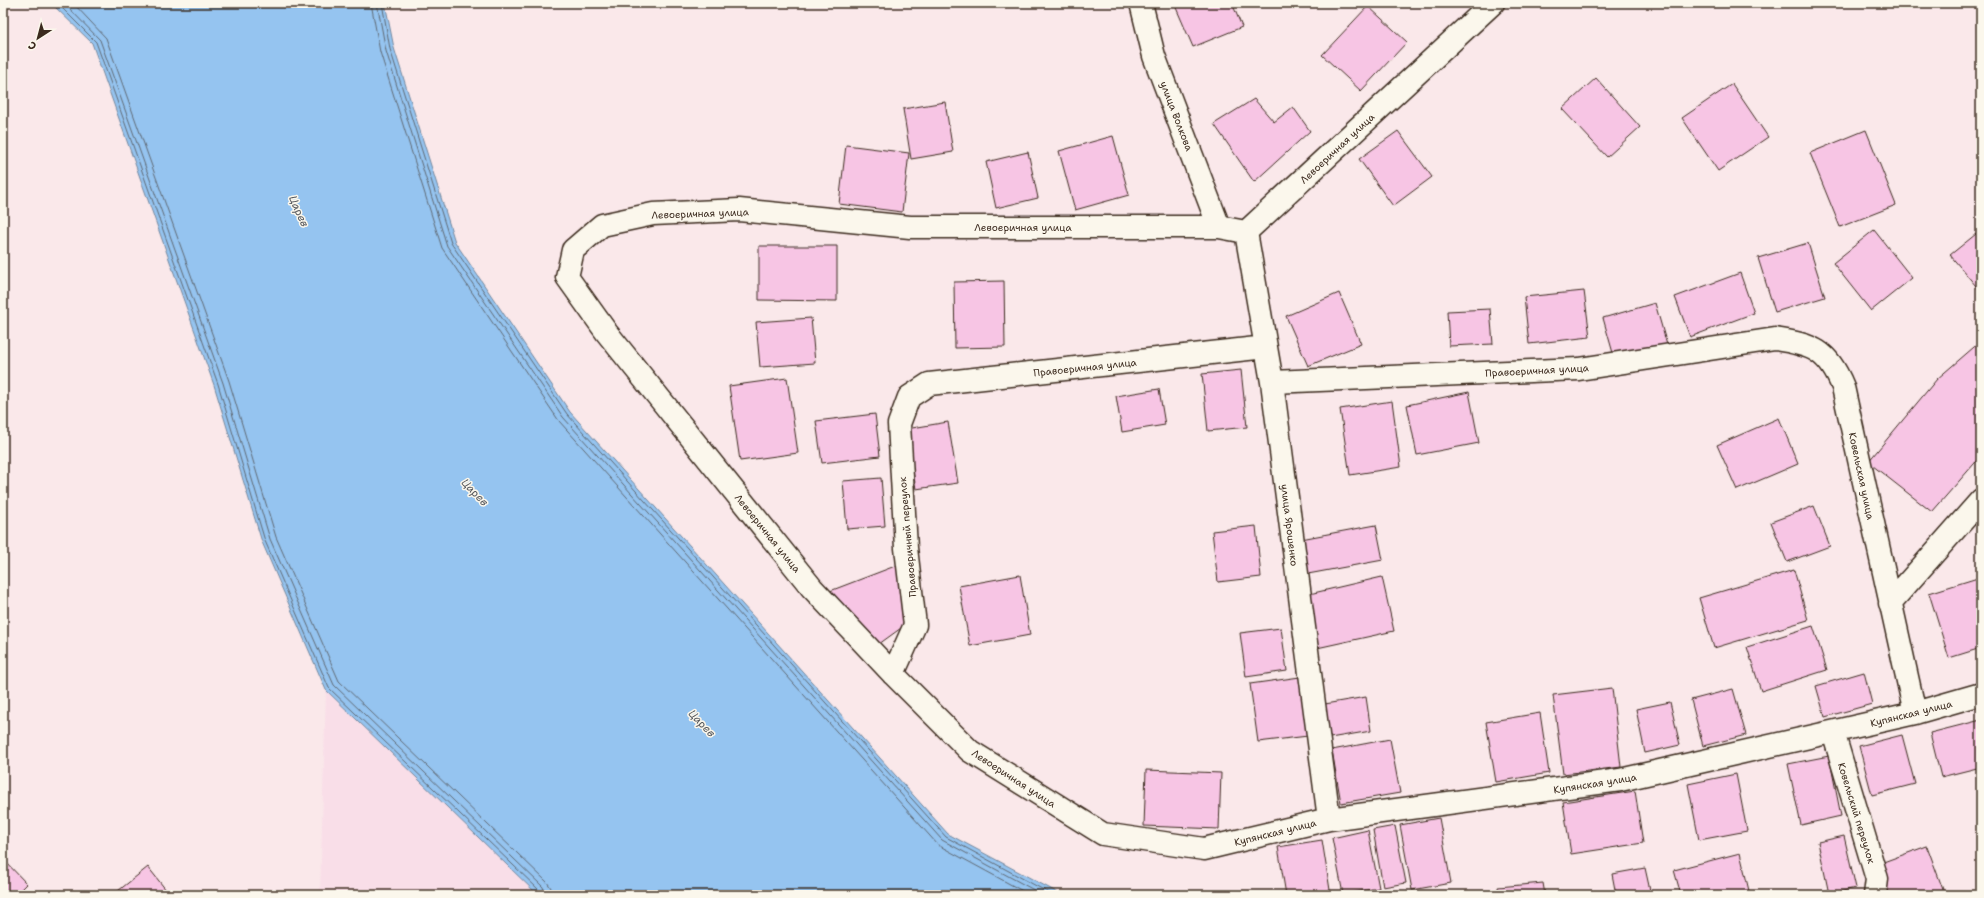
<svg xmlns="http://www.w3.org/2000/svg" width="1984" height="898" font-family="'Shantell Sans',sans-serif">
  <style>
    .built { fill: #f9dee8 }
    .water { fill: #95c4f0; stroke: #71869c }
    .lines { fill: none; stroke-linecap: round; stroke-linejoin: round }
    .shore { stroke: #5f6872; stroke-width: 1 }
    .building { fill: #f7c5e4; stroke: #3b2a1e }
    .minor-casing { stroke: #3b2a1e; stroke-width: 25 }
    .minor { stroke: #fbf7ec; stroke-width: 22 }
    .labels { text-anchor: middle; stroke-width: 3; stroke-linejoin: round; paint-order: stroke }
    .street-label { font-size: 10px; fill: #3b2a1e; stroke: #fbf7ec }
    .water-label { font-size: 11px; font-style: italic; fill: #56585d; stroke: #fbf7ec }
  </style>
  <rect width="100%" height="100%" fill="#fae8ea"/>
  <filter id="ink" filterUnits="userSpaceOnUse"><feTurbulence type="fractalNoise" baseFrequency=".025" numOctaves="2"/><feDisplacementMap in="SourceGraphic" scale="8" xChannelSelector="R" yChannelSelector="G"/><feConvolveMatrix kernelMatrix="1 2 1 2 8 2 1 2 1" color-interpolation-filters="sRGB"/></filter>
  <g filter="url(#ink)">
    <!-- built -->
    <path class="built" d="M326,690L538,895H320Z"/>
    <!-- water -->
    <path class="water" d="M51,3H385L394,48L455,242L570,412L948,834L1062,895H538L326,690L262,542L214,385L92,43Z"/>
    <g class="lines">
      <!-- shore -->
      <path class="shore" d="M57,3L96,42L218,384L265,541L329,688L539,890L541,895
        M64,3L100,40L223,383L270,539L334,685L543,887L546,895
        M73,3L106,38L229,381L276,537L339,681L547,882L551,888L552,895
        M371,3L380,52L442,248L559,421L938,845L1030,895
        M377,3L386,51L447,246L563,417L942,840L1043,895
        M382,3L390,49L451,243L567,414L946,837L1053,895"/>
    </g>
    <!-- building -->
    <path class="building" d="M1174,3H1232L1242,27L1193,47Z
      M1368,6L1407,42L1361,91L1322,55Z
      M1596,78L1640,127L1607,157L1562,109Z
      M1732,84L1768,137L1718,171L1682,118Z
      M1254,99L1274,122L1293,107L1310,131L1254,182L1214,124Z
      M945,102L953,152L911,159L903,109Z
      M1866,130L1896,205L1840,227L1810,153Z
      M1398,131L1432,177L1393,206L1359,159Z
      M1113,136L1129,195L1075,210L1059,151Z
      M846,145L909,153L902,212L839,204Z
      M1028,152L1038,198L996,208L986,162Z
      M1874,230L1912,278L1871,311L1833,263Z
      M1981,230V292L1950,255Z
      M1808,243L1825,297L1775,312L1758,258Z
      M759,246H837V301L759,300Z
      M1740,273L1754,313L1690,337L1675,297Z
      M1004,281L1005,347L955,348L954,282Z
      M1584,291L1590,337L1529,344L1524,297Z
      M1339,293L1361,344L1308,366L1286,316Z
      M1655,303L1667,345L1615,360L1603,318Z
      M1490,309L1493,344L1449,346L1447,311Z
      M811,318L815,363L760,367L756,322Z
      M1981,341V456L1932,512L1868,462L1937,379Z
      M1241,370L1247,427L1208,431L1202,374Z
      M787,378L798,453L740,461L729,386Z
      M1159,389L1165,425L1122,432L1116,396Z
      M1469,392L1479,443L1417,455L1407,405Z
      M1392,401L1401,467L1350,475L1340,409Z
      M875,414L880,456L822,463L816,421Z
      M1779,418L1798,464L1737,490L1717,445Z
      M948,422L958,483L916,489L906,429Z
      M881,478L885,526L847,529L843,481Z
      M1814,506L1830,546L1787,562L1771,522Z
      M1376,525L1383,560L1308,574L1301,539Z
      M1256,526L1261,577L1218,582L1212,531Z
      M903,563L908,623L879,644L830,591Z
      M1794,570L1808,620L1714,648L1699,598Z
      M1020,575L1030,635L970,646L959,586Z
      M1382,577L1394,631L1317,648L1305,595Z
      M1981,577V648L1949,658L1929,593Z
      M1813,626L1827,670L1761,691L1747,647Z
      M1281,628L1287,671L1246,677L1240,633Z
      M1864,672L1872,704L1825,717L1816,686Z
      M1300,677L1308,736L1258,742L1250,684Z
      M1612,688L1621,767L1563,774L1553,695Z
      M1733,689L1746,735L1703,746L1691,700Z
      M1366,697L1371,731L1330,738L1325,704Z
      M1670,702L1680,745L1645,753L1636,709Z
      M1540,713L1549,773L1496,782L1486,722Z
      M1981,720V767L1941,777L1930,733Z
      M1902,735L1915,784L1872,795L1859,746Z
      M1390,739L1400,793L1341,803L1332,750Z
      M1829,756L1841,816L1801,825L1788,764Z
      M1146,770L1221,773L1219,829L1144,826Z
      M1736,774L1747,831L1699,840L1688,784Z
      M1635,791L1643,843L1571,854L1563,802Z
      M1439,818L1451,883L1412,890L1400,825Z
      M1395,826L1406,883L1383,887L1373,830Z
      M1368,830L1379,888L1343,894L1332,838Z
      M1844,836L1856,888L1829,894L1818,842Z
      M1322,840L1330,890L1286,895L1278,847Z
      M1927,846L1945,895H1890L1878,864Z
      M1740,853L1750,895H1681L1674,870Z
      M3,859L27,884L16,895H3Z
      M148,867L170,895H113Z
      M1645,868L1651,895H1616L1612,874Z
      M1543,883L1545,895H1499L1498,887Z"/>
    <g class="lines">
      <defs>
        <path id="minor" d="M1141,3L1154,56L1219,227
          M1493,3L1246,232L1219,227H910L739,210L653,214L602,225L573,250L567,277L607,333L812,588L893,674L970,751L1103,834L1204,849L1329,819L1620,780L1915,713L1981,694
          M1246,232L1272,382L1329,819
          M1272,382L1579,369L1775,339C1813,345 1828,350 1843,387L1915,713
          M1890,603L1981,500
          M893,674L915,625L906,548L899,424L909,397L929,384L1266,347
          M1833,732L1877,879L1875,895"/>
      </defs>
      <!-- minor casing -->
      <use href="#minor" class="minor-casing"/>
      <!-- minor -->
      <use href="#minor" class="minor"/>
    </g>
  </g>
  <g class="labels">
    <!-- street labels -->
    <g class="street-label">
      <text transform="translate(1177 116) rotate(69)" y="4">улица Волкова</text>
      <text transform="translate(1337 148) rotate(-43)" y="4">Левоеричная улица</text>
      <text transform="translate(700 213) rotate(-2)" y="4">Левоеричная улица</text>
      <text x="1023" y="231">Левоеричная улица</text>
      <text transform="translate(1085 367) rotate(-6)" y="4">Правоеричная улица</text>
      <text transform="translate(1537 370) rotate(-3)" y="4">Правоеричная улица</text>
      <text transform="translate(1862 476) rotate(78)" y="4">Ковельская улица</text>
      <text transform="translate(1290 525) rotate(83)" y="4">улица Ярошенко</text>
      <text transform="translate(768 533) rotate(51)" y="4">Левоеричная улица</text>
      <text transform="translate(907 537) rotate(-95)" y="4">Правоеричный переулок</text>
      <text transform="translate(1911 713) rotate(-14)" y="4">Купянская улица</text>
      <text transform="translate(1014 778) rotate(33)" y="4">Левоеричная улица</text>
      <text transform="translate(1595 783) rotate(-9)" y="4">Купянская улица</text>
      <text transform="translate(1857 813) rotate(73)" y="4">Ковельский переулок</text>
      <text transform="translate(1275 832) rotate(-14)" y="4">Купянская улица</text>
    </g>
    <!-- water labels -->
    <g class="water-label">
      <text transform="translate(299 211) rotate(66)" y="4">Царев</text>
      <text transform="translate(475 492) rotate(46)" y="4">Царев</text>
      <text transform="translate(702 723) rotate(46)" y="4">Царев</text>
    </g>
  </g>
  <!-- margin -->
  <rect width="1984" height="898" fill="none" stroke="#fbf7ec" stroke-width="16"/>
  <rect x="8" y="8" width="1968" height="882" fill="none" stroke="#3b2a1e" stroke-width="1.5" filter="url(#ink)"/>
  <!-- north arrow -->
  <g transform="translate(38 38) rotate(216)" stroke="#fbf7ec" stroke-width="3" paint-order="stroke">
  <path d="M0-3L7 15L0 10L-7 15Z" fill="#3b2a1e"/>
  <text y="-6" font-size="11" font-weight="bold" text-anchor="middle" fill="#3b2a1e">С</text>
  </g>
</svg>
